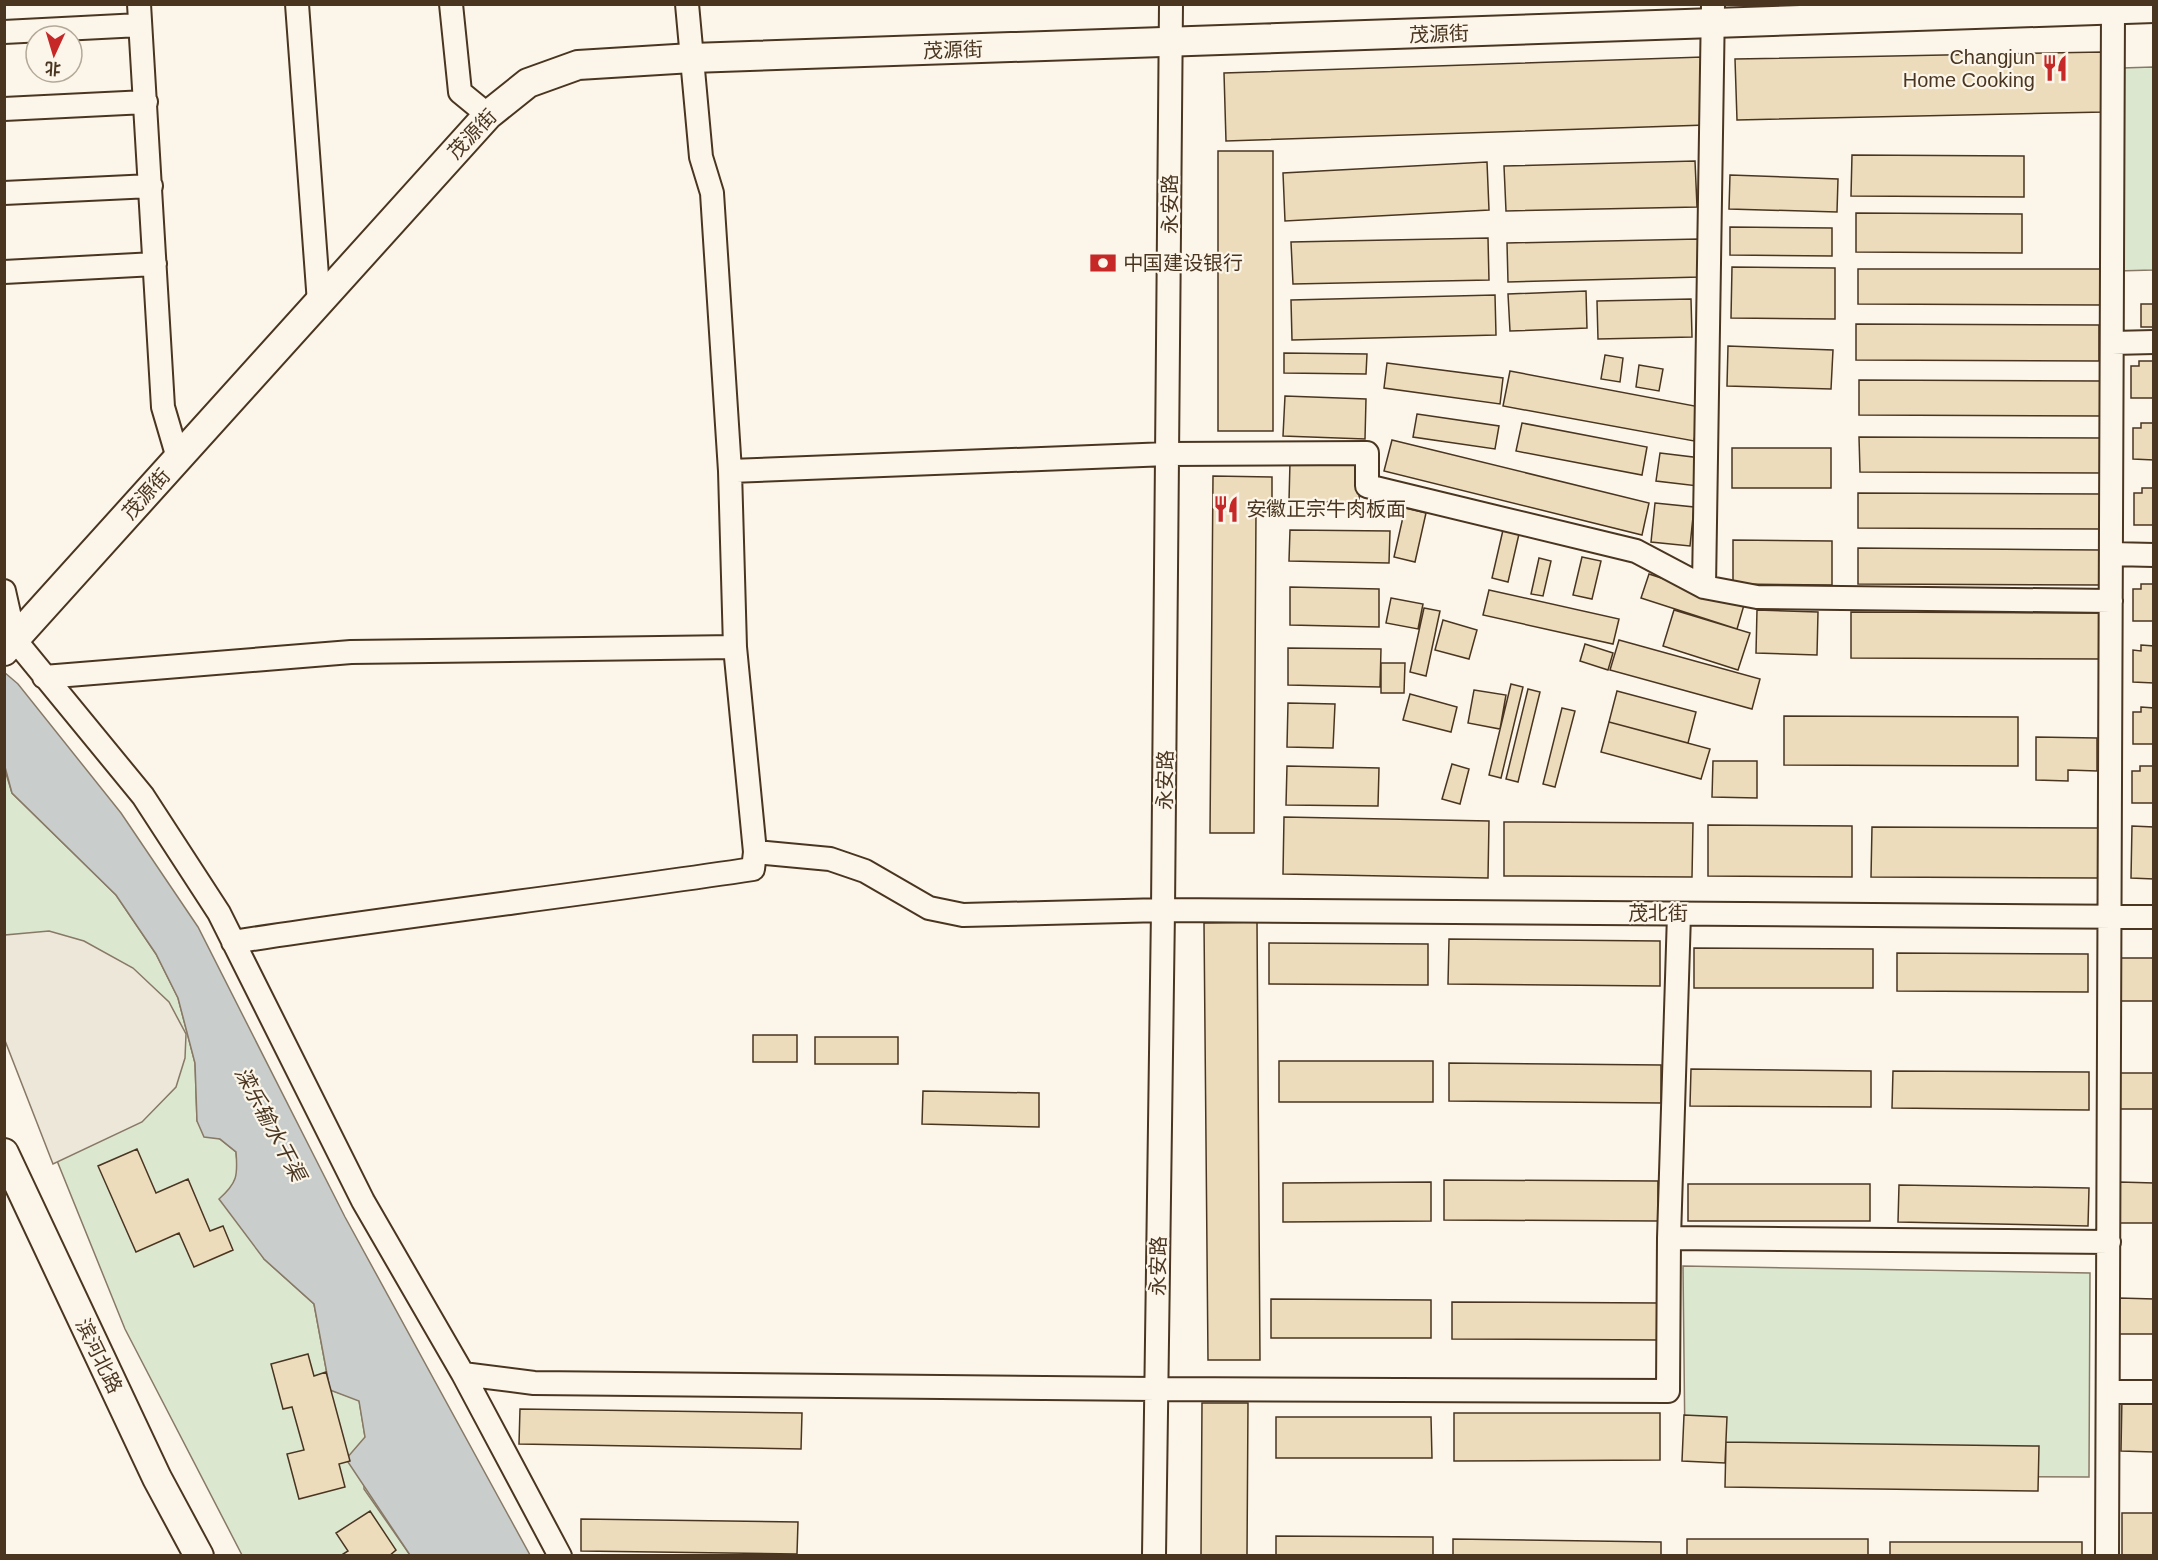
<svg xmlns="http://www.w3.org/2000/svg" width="2158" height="1560" font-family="Arial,'Noto Sans SC',sans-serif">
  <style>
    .green { fill: #dce7d0; stroke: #887966; stroke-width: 1.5 }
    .parking { fill: #ede7d9; stroke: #887966; stroke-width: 1.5 }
    .water { fill: #c9cecd; stroke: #887966; stroke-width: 1.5 }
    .building { fill: #ecdcbc; stroke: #4a3520; stroke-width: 1.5 }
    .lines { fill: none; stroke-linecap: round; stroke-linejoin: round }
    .minor-casing { stroke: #4a3520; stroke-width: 26 }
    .major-casing { stroke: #4a3520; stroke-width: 32 }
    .minor { stroke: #fbf6e9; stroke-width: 22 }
    .major { stroke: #fbf6e9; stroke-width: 28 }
    .labels { text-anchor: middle; stroke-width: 4.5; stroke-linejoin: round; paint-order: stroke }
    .street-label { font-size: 20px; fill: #4a3520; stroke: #fbf6e9 }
    .poi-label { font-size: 20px; fill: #4a3520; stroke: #fbf6e9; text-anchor: start }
    .water-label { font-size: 21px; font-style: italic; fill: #4a3520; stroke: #fbf6e9 }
  </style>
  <rect width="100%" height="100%" fill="#fbf6e9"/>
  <!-- green -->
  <path class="green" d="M2153,67V270L2117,271L2122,68Z
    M4,767L12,793L116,895L156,954L178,998L195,1063L197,1121L236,1152L238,1173L231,1189L264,1259L314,1304L330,1390L359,1400L365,1437L364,1489L410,1555H242L125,1329L5,1032Z
    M1683,1266L2090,1273L2089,1477L1729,1475V1450L1685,1448Z"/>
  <!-- parking -->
  <path class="parking" d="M49,931L84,941L133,968L169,1002L186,1034L185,1058L176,1087L142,1122L53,1164L4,1038L5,935Z"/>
  <!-- water -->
  <path class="water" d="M4,672L18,684L121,813L198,927L345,1217L530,1555H410L346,1459L365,1437L359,1401L330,1390L314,1304L264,1259L219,1199C237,1183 238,1176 236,1152L220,1139L204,1137L197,1121L195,1063L178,998L156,954L116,895L12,793L5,767Z"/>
  <!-- building -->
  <path class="building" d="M2103,52L2104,112L1737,120L1735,59Z
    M1703,57L1706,125L1226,141L1224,73Z
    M1218,151H1273V431H1218Z
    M1852,155L2024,156V197L1851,196Z
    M1695,161L1697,207L1506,211L1504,166Z
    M1487,162L1489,210L1285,221L1283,173Z
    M1730,175L1838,179L1837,212L1729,209Z
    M1856,213L2022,214V253L1856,252Z
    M1730,227L1832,228V256L1730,255Z
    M1488,238L1489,280L1293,284L1291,242Z
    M1699,239L1700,277L1508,282L1507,243Z
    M1732,267L1835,268V319L1731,318Z
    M1858,269H2101V305L1858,304Z
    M1586,291L1587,328L1510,331L1508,294Z
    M1495,295L1496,335L1292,340L1291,300Z
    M1691,299L1692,337L1598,339L1597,301Z
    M2141,304H2154V327H2141Z
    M1856,324L2099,325V361L1856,360Z
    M1728,346L1833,350L1831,389L1727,386Z
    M1284,353L1367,354L1366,374L1284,373Z
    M1605,355L1623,358L1620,382L1601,379Z
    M2139,361H2154V398H2131V366H2139Z
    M1387,363L1503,378L1500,404L1384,388Z
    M1639,365L1663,369L1659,391L1636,387Z
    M1510,371L1700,407L1694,441L1503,406Z
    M1859,380L2102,381V416L1859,415Z
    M1285,396L1366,399L1365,439L1283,436Z
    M1417,414L1499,426L1495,449L1413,437Z
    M1522,423L1647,447L1642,475L1516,451Z
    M2141,423H2154V460L2133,459V428H2141Z
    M1859,437L2103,438V473L1860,472Z
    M1392,440L1649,503L1642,535L1384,471Z
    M1732,448H1831V488H1732Z
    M1660,453L1701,458L1698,486L1656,481Z
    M1290,462L1360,464L1359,503L1289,501Z
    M1213,476L1272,477V512H1256L1254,833H1210Z
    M2142,488H2154V525H2134V493H2142Z
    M1858,493L2101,494V529L1858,528Z
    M1655,503L1694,507L1690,546L1651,542Z
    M1405,508L1426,513L1415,562L1394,557Z
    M1290,530L1390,531L1389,563L1289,561Z
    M1503,530L1519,534L1508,582L1492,578Z
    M1733,540L1832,541V585L1733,584Z
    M1858,548L2101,550V585L1858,584Z
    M1582,557L1601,561L1592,599L1573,595Z
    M1539,558L1551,561L1543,596L1531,594Z
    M1649,574L1744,605L1737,629L1641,598Z
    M2141,584H2154V621H2133V589H2141Z
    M1290,587L1379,589V627L1290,625Z
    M1489,590L1619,619L1613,644L1483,615Z
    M1391,598L1423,604L1418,629L1386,623Z
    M1424,608L1440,611L1426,676L1410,672Z
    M1674,610L1750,633L1738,670L1663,646Z
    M1757,610L1818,612L1817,655L1756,653Z
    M1851,612L2102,613V659L1851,658Z
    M1443,620L1477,630L1469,659L1435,650Z
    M1619,640L1760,679L1752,709L1610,670Z
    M1585,644L1613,653L1608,670L1580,661Z
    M2141,645L2154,646V683L2133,682V650L2141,651Z
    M1288,648L1381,649L1380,687L1288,685Z
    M1381,663H1405L1404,693H1381Z
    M1511,684L1523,687L1501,778L1489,775Z
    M1528,689L1540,692L1518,782L1506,779Z
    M1474,690L1506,695L1500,729L1468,723Z
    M1617,691L1696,712L1688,743L1609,722Z
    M1410,694L1457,707L1451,732L1403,720Z
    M1288,703L1335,704L1333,748L1287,747Z
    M2141,707L2154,708V744H2133V712H2141Z
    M1562,708L1575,711L1555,787L1543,784Z
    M1784,716L2018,717V766L1784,765Z
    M1609,722L1710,749L1701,779L1601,752Z
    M2036,737L2097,738V771L2068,770V781L2036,780Z
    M1713,761H1757V798L1712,797Z
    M1452,764L1469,769L1460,804L1442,799Z
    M1287,766L1379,768L1378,806L1286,805Z
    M2140,766H2154V803H2132V771H2140Z
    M1284,817L1489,821L1488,878L1283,874Z
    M1504,822L1693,823L1692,877L1504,876Z
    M1708,825L1852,826V877L1708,876Z
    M2132,826L2154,827V879L2131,878Z
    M1872,827L2098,828V878L1871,877Z
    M1257,922L1260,1360H1208L1204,923Z
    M1449,939L1660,941V986L1448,984Z
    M1269,943L1428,944V985L1269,984Z
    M1694,948L1873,949V988H1694Z
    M1897,953L2088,954V992L1897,991Z
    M2120,958H2154V1001H2121Z
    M753,1035H797V1062H753Z
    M815,1037H898V1064H815Z
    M1279,1061H1433V1102H1279Z
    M1449,1063L1661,1065V1103L1449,1101Z
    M1691,1069L1871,1071V1107L1690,1106Z
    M1893,1071L2089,1072V1110L1892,1108Z
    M2120,1073H2154V1109H2120Z
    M923,1091L1039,1093V1127L922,1124Z
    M137,1149L156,1193L188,1179L210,1231L223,1226L233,1250L194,1267L179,1233L136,1252L98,1166Z
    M1444,1180L1658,1181V1221L1444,1220Z
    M1431,1182V1221L1283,1222V1183Z
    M2119,1182L2154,1183V1223H2119Z
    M1688,1184H1870V1221H1688Z
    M1899,1185L2089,1188L2088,1226L1898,1222Z
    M2119,1298L2154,1299V1334H2119Z
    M1271,1299L1431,1300V1338H1271Z
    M1452,1302L1660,1303V1340L1452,1339Z
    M308,1354L314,1376L326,1372L350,1461L339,1464L345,1487L299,1499L287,1454L304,1450L292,1407L283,1409L271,1364Z
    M2122,1396H2154V1452L2121,1451Z
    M1202,1403H1248L1247,1556H1201Z
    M520,1409L802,1413L801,1449L519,1444Z
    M1454,1413H1660V1460L1454,1461Z
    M1684,1415L1727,1417L1725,1463L1682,1461Z
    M1276,1417H1431L1432,1458H1276Z
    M1726,1442L2039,1446L2038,1491L1725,1487Z
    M370,1511L396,1550L389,1556H340L348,1551L336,1533Z
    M2122,1513H2154V1556H2122Z
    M581,1519L798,1522L797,1554L581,1551Z
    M1276,1536L1433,1537V1556H1276Z
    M1453,1539L1661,1542V1556H1453Z
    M1687,1539H1868V1556H1687Z
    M1890,1542H2082V1556H1890Z"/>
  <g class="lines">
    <defs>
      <path id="minor" d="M139,4L163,407L178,458
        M297,4L319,303
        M451,4L460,92L488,115
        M4,32L140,25
        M4,109L146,102
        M4,193L151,186
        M4,272L155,264
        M2112,343L2154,342
        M730,471L1168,454L1367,453V486L1636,551L1704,587L1757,597L2111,601
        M2111,554L2154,555
        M1704,587L1713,4
        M4,591L15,640L143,796L219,913L363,1201L463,1374L560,1556
        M44,677L351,652L735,647
        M755,852L830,859L865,871L929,908L963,915L1163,910L2154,917
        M233,942C406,915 580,895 753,869L755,852L735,647L730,471L712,193L701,157L687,4
        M1669,1238L2109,1242
        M463,1374L534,1383L1156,1389L1668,1391L1669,1238L1679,914
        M2109,1392H2154
        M1154,1556L1163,910L1171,4
        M2107,1556L2113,9"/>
      <path id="major" d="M4,651L488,115L528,83L578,65L692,58L2154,8
        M4,1153L157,1478L199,1556"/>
    </defs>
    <!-- minor casing -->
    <use href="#minor" class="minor-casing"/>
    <!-- major casing -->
    <use href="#major" class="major-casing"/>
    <!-- minor -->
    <use href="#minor" class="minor"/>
    <!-- major -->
    <use href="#major" class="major"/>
  </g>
  <!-- icons -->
  <defs>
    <symbol id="restaurant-bare" viewBox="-9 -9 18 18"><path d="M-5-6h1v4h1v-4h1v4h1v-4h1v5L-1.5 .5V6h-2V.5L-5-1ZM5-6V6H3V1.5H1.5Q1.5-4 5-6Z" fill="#c62828" stroke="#fbf6e9" stroke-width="2.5" paint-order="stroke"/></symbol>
    <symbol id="bank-bare" viewBox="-9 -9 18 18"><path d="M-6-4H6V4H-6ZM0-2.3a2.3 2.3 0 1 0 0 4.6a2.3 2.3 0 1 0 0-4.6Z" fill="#c62828" stroke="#fbf6e9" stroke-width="2.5" paint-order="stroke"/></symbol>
  </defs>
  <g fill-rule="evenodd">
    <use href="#restaurant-bare" x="2036" y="49" width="38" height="38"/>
    <use href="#bank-bare" x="1084" y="244" width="38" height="38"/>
    <use href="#restaurant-bare" x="1207" y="490" width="38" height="38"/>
  </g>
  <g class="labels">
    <!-- street labels -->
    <g class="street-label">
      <text transform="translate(1439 34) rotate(-2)" y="7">茂源街</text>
      <text transform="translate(953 50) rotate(-2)" y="7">茂源街</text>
      <text transform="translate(472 134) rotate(-46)" y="7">茂源街</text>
      <text transform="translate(1170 204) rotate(-90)" y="7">永安路</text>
      <text transform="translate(146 494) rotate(-48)" y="7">茂源街</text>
      <text transform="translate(1165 780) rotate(-89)" y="7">永安路</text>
      <text x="1658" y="920">茂北街</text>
      <text transform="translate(1158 1266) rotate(-89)" y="7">永安路</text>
      <text transform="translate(99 1356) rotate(64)" y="7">滨河北路</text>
    </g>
    <!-- poi labels -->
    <g class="poi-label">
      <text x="2035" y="64" text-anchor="end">Changjun<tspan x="2035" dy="23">Home Cooking</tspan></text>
      <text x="1123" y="270">中国建设银行</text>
      <text x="1246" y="516">安徽正宗牛肉板面</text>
    </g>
    <!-- water labels -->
    <g class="water-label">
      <text transform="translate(270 1124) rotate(62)" y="7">滦乐输水干渠</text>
    </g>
  </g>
  <!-- border -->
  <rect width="2158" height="1560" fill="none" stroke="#4a3520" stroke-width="12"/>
  <!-- north arrow -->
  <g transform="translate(54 54) rotate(184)"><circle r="28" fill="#fbf6e9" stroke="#b4a999" stroke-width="1.5"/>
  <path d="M0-4.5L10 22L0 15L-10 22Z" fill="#c62828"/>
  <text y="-9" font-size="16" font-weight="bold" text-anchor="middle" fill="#4a3520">北</text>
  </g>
</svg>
